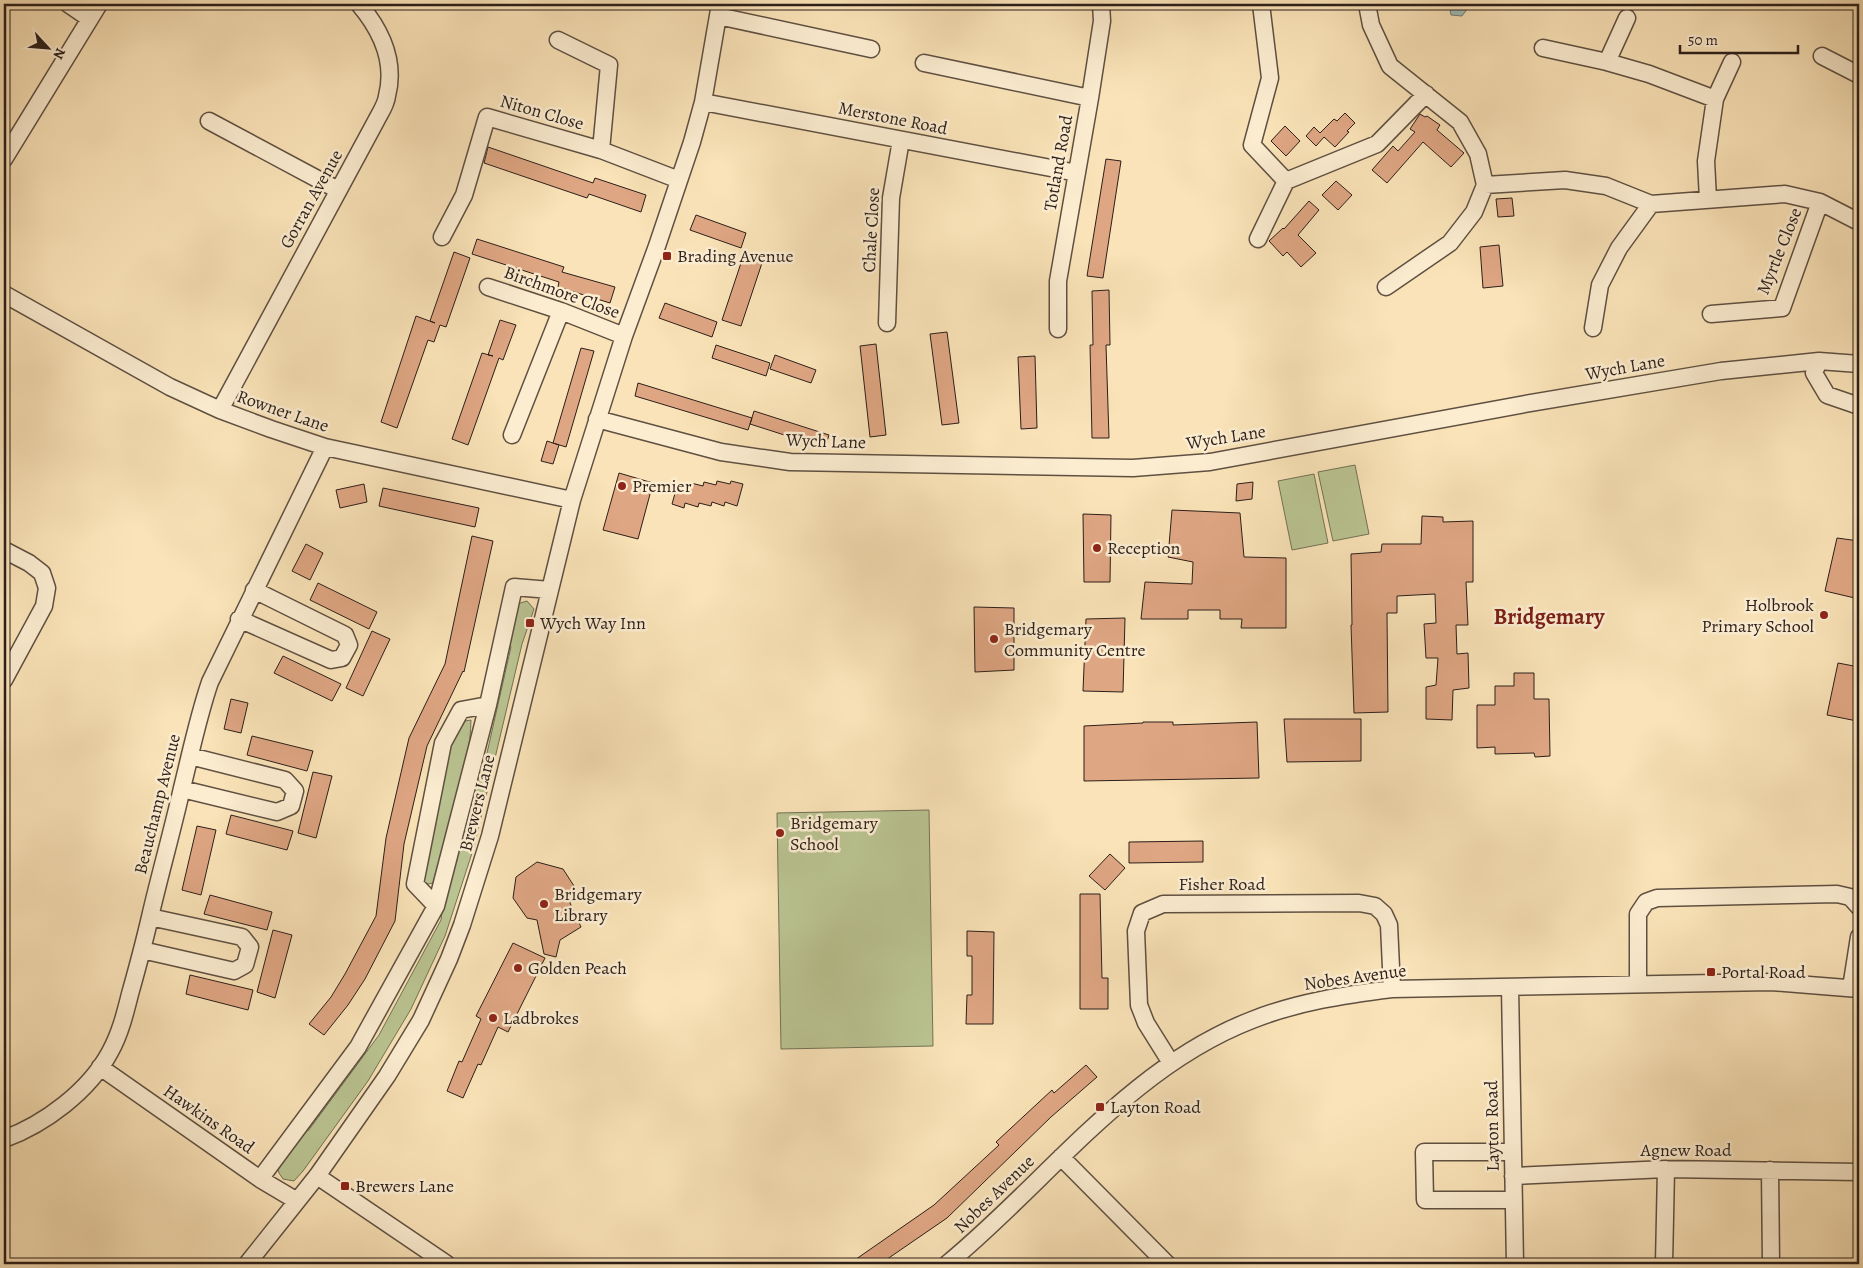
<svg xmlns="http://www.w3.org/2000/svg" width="1863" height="1268" font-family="Alegreya,serif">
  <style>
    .green { fill: #bac492; stroke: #727256 }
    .water { fill: #a0bdb6; stroke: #717e78 }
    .building { fill: #dfa683; stroke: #2b1f1a }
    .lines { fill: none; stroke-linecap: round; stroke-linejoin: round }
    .minor-casing { stroke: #5f5042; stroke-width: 19 }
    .minor { stroke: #fcedd1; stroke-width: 16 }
    .poi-dot { fill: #8f2418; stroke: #fcedd1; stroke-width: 2 }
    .labels { text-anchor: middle; stroke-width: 5; stroke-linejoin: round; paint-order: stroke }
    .street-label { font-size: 18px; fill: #2b1f1a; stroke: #fcedd1 }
    .poi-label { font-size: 18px; fill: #2b1f1a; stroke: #fcedd1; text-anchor: start }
    .district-label { font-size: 22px; font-weight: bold; fill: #7a1f14; stroke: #fcedd1 }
  </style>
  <rect width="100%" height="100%" fill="#fae3b8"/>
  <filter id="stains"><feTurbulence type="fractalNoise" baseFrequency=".004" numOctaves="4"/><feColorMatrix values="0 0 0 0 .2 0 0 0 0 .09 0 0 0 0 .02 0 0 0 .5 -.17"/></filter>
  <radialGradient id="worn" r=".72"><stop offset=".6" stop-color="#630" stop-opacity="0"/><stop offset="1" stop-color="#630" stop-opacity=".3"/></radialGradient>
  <!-- green -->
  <path class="green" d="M1355,465L1369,534L1333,541L1318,472Z
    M1314,474L1328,543L1292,550L1278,481Z
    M527,601L534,609L522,644L474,847L445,936L411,1009L368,1081L303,1171L294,1181L283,1179L279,1173L277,1164L305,1129L308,1131L379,1035L441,920L444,896L477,778L482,775L511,647L508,641L517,604Z
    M471,720C470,771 447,833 433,883L428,884L419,879L447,749L465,721Z
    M929,810L933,1046L781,1049L777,813Z"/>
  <!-- water -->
  <path class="water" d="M1449,4H1471L1462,16L1451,15Z"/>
  <!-- building -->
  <path class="building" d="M1345,113L1355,123L1347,131L1349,132L1335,147L1324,137L1316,146L1306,136L1314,127L1320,133L1334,119L1337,121Z
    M1420,114L1425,117L1427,116L1440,125L1437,130L1464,153L1451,167L1423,142L1387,183L1372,170L1393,146L1398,151L1415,132L1410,129Z
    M1285,126L1300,141L1286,156L1271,141Z
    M488,147L593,183L595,178L646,195L641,212L589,194L587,198L484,163Z
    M1106,159L1121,161L1103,278L1087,276Z
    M1336,181L1352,195L1338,210L1322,195Z
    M1512,198L1514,216L1498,217L1496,199Z
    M1309,201L1319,210L1298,235L1316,253L1301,267L1287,252L1283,256L1269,241L1283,228L1284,229Z
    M696,215L746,233L741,248L690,230Z
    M477,239L564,267L562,272L615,287L610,303L558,287L559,282L472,254Z
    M1499,245L1503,286L1483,288L1480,247Z
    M454,252L470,258L446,327L440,325L434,342L428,340L397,428L381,422L416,316L435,323L430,321Z
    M744,254L763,260L741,326L722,320Z
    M1109,290L1110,345H1106L1109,438H1092L1090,345H1093L1092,291Z
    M665,303L717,322L712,337L659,318Z
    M500,320L516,325L503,360L499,358L468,445L452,439L482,353L493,356L488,355Z
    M947,332L959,423L942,425L930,334Z
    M876,344L886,435L870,437L860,346Z
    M716,345L770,363L766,376L712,358Z
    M581,348L594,351L566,447L553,443Z
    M775,355L816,370L811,383L770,369Z
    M1035,356L1037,428L1021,429L1018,357Z
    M638,383L752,418L748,430L635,396Z
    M754,411L829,435L825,448L750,424Z
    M547,441L559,445L553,464L541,461Z
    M619,473L653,483L638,539L603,530Z
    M717,481L730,484L731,481L743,484L737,506L725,502L724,506L712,502L711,506L699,503L698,507L685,503L684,508L672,504L678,483L690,486L691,483L703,486L704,482L716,485Z
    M1253,482L1252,499L1236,501L1237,484Z
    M364,484L367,502L340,508L336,490Z
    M383,488L479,508L475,527L379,506Z
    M1172,510L1240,513L1244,557L1286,558V628H1241L1242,619H1220V610H1188V619H1141L1145,582L1192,584L1193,562L1168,557Z
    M1083,514L1111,515L1110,582H1084Z
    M1422,516L1443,517V522L1473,521V582H1466L1468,625H1456L1457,654L1468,653L1469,688L1453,690L1452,720L1426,719V687L1436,685L1438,658H1426L1424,624L1436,623L1435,594L1397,596V613H1387L1388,712L1354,713L1351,625H1352L1351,554L1381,552L1382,544H1421Z
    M472,536L493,541L464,672L463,671L427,746L404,844L395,921L365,979L348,1005L324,1035L309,1024L331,997L345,974L376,916L386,838L409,738L445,664Z
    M1837,538L1859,541V599L1825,591Z
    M306,544L323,553L310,580L292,571Z
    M318,583L377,612L369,629L310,600Z
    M974,607L1014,608V670L975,672Z
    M1125,618L1123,692L1083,691L1086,619Z
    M372,631L390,639L363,696L346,688Z
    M283,656L341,684L332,701L274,673Z
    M1838,663L1859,667V706L1857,721L1827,715Z
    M1514,673H1534V699H1549L1550,756L1535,757L1534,753L1495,754V747L1477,748V705H1495V686H1514Z
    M231,699L248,703L241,733L224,729Z
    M1284,719H1361V761L1287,762Z
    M1143,722H1173V725L1257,722L1259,778L1084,781V726L1143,723Z
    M252,736L313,751L307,771L247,755Z
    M313,772L332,776L316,838L298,833Z
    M231,815L293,831L287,850L226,834Z
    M197,826L216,830L201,895L182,890Z
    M1203,841V862L1129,863V842Z
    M1110,854L1125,868L1105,890L1089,876Z
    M537,862L563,869L574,886L570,903L581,927L560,940L556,957L544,954L537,920L527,918L513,898L516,877Z
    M1080,894H1100L1102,978H1108V1009H1080Z
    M210,895L272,912L267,930L204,914Z
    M273,930L292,935L275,998L257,992Z
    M967,931L994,932L993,1024H966L967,995H972V956H967Z
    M513,943L545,958L508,1032L498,1027L481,1065L478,1064L463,1098L447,1091L459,1061L462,1062L481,1019L476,1016Z
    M190,975L253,990L248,1010L186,994Z
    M1086,1065L1097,1077L1051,1117L947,1218L880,1264H849L934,1205L999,1145L996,1142L1052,1090L1054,1093Z"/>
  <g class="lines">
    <defs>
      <path id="minor" d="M68,4L90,19
        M1261,4L1270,78L1252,145L1286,181L1377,144L1426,94
        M1367,4L1371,25L1390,66L1460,122L1478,154L1485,185L1474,212L1450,243L1386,287
        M718,16L871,49
        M558,40L609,65L601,150
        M1543,48L1607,62L1649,74L1715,99L1706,161L1708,199
        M1822,56L1859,75
        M1607,62L1627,18
        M924,63L1090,98
        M1715,99L1732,62
        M703,102L1077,173
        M209,121L338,190
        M4,159L99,4
        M1485,185L1565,180L1606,186L1651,204L1785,194L1820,202L1859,222
        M442,237L464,195L487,117L601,150L679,180
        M1258,239L1286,181
        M488,287L561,311L624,336
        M4,294L170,387L220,410L271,429L325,447L572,500
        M1711,314L1782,308L1820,202
        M887,323L891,198L901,140
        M1593,328L1600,285L1619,248L1651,204
        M1058,329V281L1090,98L1102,21L1101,4
        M1819,361L1814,373L1827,395L1859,406
        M220,410L376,121C380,113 386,105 387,96C396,61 381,30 359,4
        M597,419L721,452L790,462L1133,468L1210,462L1525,404L1721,371L1819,361L1859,364
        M512,435L561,311
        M4,550L29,563L42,573L47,588L44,606L4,680
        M239,619L331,660L342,658L349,645L345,635L254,590
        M182,789L277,812L291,806L295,791L285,780L190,756
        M436,906L415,884L443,743L461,710L488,705
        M142,950L234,971L245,965L250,947L242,937L150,917
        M1638,984V914L1646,902L1657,898L1837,894L1850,897L1859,907
        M1510,987L1515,1264
        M1851,988L1859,937
        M1171,1063L1146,1023L1139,1005L1136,931L1142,913L1163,904L1359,903L1375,906L1384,914L1389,925L1392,989
        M100,1067L260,1179L297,1201
        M4,1139C45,1124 89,1091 110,1052C120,1034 125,1014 130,994C137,969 144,943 150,917C160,874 172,832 182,788C191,752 198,717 210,682L325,447
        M1513,1152H1424L1425,1200H1514
        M1061,1157L1167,1264
        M1770,1170L1771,1264
        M317,1176L447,1264
        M1513,1176L1666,1169L1859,1172
        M260,1179L358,1047L436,906L488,705L514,587L550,590
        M247,1264L317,1176L387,1076L421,1020L449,959L462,925L490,836L572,500L624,336L657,246L692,142L703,102L720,4
        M947,1264C1047,1182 1128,1068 1252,1020C1297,1002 1344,995 1392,989L1771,982L1859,989
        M1664,1264L1666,1169"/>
    </defs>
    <!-- minor casing -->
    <use href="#minor" class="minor-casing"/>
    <!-- minor -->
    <use href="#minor" class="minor"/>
  </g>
  <!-- markers -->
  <g class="poi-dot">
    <rect x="662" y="251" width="10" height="10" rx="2.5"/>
    <circle cx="622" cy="486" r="5"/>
    <circle cx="1097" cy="548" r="5"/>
    <circle cx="1824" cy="615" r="5"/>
    <rect x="525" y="618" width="10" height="10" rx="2.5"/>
    <circle cx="994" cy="639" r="5"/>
    <circle cx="780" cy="833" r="5"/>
    <circle cx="544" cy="904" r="5"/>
    <circle cx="518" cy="968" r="5"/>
    <rect x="1706" y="967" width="10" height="10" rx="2.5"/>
    <circle cx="493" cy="1018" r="5"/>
    <rect x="1095" y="1102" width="10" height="10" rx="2.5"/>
    <rect x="340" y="1181" width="10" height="10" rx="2.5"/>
  </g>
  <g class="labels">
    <!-- street labels -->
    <g class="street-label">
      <text transform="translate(542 112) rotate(16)" y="6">Niton Close</text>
      <text transform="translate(893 118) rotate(11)" y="6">Merstone Road</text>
      <text transform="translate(1058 163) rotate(-80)" y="6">Totland Road</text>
      <text transform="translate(311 199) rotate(-61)" y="6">Gorran Avenue</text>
      <text transform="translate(871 230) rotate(-87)" y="6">Chale Close</text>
      <text transform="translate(1779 251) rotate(-68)" y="6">Myrtle Close</text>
      <text transform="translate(562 292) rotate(20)" y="6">Birchmore Close</text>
      <text transform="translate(1625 367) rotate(-10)" y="6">Wych Lane</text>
      <text transform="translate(283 411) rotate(19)" y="6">Rowner Lane</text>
      <text transform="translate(1226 437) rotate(-9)" y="6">Wych Lane</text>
      <text transform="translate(826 441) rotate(2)" y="6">Wych Lane</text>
      <text transform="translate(477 803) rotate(-76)" y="6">Brewers Lane</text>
      <text transform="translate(157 804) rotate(-76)" y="6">Beauchamp Avenue</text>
      <text x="1222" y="890">Fisher Road</text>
      <text transform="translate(1355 977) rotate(-8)" y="6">Nobes Avenue</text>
      <text transform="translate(209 1119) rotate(35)" y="6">Hawkins Road</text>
      <text transform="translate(1492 1126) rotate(-91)" y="6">Layton Road</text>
      <text x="1686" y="1156">Agnew Road</text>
      <text transform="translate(994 1194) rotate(-44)" y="6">Nobes Avenue</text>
    </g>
    <!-- poi labels -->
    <g class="poi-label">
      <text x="677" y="262">Brading Avenue</text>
      <text x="632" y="492">Premier</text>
      <text x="1107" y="554">Reception</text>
      <text x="1814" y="611" text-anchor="end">Holbrook<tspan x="1814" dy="21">Primary School</tspan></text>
      <text x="540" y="629">Wych Way Inn</text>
      <text x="1004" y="635">Bridgemary<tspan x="1004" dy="21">Community Centre</tspan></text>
      <text x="790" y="829">Bridgemary<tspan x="790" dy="21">School</tspan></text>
      <text x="554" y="900">Bridgemary<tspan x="554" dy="21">Library</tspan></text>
      <text x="528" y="974">Golden Peach</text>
      <text x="1721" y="978">Portal Road</text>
      <text x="503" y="1024">Ladbrokes</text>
      <text x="1110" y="1113">Layton Road</text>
      <text x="355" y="1192">Brewers Lane</text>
    </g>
    <!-- district labels -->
    <g class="district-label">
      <text x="1549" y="624">Bridgemary</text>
    </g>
  </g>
  <!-- margin -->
  <rect width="1863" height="1268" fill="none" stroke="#fae3b8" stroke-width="20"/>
  <rect x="5" y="5" width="1853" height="1258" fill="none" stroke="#2b1f1a" stroke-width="2.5"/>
  <rect x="10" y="10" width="1843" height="1248" fill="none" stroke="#2b1f1a"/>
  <!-- north arrow -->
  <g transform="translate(48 48) rotate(116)" stroke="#fcedd1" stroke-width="4" paint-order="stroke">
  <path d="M0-4L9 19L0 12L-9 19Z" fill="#2b1f1a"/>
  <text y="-8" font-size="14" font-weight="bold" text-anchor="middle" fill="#2b1f1a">N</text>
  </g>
  <!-- scale -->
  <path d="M1680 45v8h118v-8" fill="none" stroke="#2b1f1a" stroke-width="2.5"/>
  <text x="1688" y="45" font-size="15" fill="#2b1f1a" stroke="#fcedd1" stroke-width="4" paint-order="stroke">50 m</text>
  <rect width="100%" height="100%" filter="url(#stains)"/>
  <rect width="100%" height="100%" fill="url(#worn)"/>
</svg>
